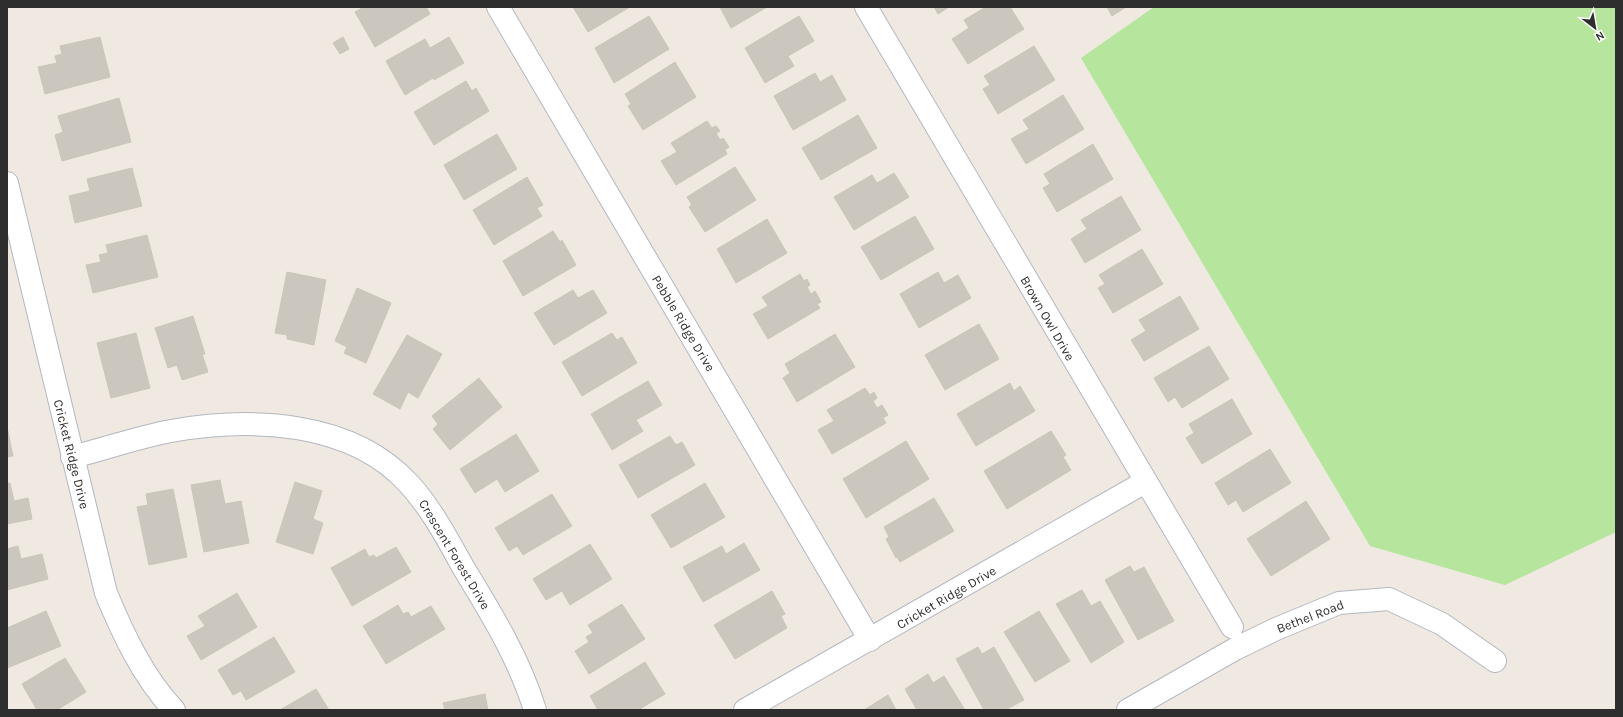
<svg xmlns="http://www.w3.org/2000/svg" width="1623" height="717" font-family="Karla,sans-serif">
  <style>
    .green { fill: #b6e59e }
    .building { fill: #cbc7bf; stroke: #cbc5ba }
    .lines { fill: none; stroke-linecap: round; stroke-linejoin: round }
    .minor-casing { stroke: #b4b7c1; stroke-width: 24 }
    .minor { stroke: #fff; stroke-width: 22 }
    .labels { text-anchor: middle; stroke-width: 3; stroke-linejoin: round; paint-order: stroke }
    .street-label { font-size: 13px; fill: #2e2e2e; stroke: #fff }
  </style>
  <rect width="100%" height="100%" fill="#efe9e1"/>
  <!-- green -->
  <path class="green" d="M1154,7H1616V532L1505,585L1370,546L1081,58Z"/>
  <!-- building -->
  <path class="building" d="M364,7H426L430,14L375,47L355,12Z
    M573,7H630L588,32Z
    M720,7H767L731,28Z
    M934,7H949L938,14Z
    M986,7H1010L1024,29L968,64L952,39L969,28L964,20Z
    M1107,7H1126L1112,16Z
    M649,16L669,49L614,83L595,48Z
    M799,16L814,41L788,56L794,66L765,83L745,48Z
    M100,37L110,77L45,94L38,67L57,63L55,56L62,54L60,46Z
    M343,37L349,49L340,54L333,43Z
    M449,37L464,63L434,80L433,78L405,95L386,61L425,39L430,48Z
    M1034,46L1055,80L998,114L983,89L990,85L984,76Z
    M675,62L696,97L643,130L628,106L631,104L625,94Z
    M815,73L820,82L832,75L846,100L793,130L774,96Z
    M466,81L472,91L476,88L489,111L434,145L414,112Z
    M1063,95L1084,129L1026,164L1011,139L1029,129L1023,120Z
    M119,98L131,142L62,161L55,135L63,132L58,116Z
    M858,115L877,148L821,180L802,148Z
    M707,121L712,128L716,126L720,131L716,133L720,140L723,138L729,147L725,150L727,154L676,185L661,161L677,152L671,143Z
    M497,134L517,169L464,200L444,165Z
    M1093,144L1113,179L1057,212L1043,188L1050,184L1044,174Z
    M735,167L756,200L705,232L689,207L692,205L687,197Z
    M132,168L142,206L75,223L69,196L90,191L87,179Z
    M894,173L909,197L854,230L834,197L872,175L877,183Z
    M527,177L543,205L537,208L542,216L494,245L473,210Z
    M1121,196L1141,230L1085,263L1071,239L1087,229L1081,220Z
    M915,216L934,249L881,280L861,247Z
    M767,219L787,253L736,283L717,249Z
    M553,231L560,242L562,240L576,265L523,296L503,261Z
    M147,235L158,277L93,293L86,265L101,262L99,255L108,253L106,245Z
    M1142,249L1163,284L1113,313L1098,288L1105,284L1099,275Z
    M287,272L326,280L314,345L287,339V335L275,333Z
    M938,272L944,283L958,275L971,298L919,328L900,294Z
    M800,274L804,281L807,279L810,285L807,287L811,294L815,291L821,302L817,304L820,308L768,339L753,314L768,306L762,297Z
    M357,288L391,303L366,363L344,353L347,347L335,341Z
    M573,290L578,298L593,290L607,313L554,345L534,313Z
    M1180,296L1199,329L1144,361L1131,340L1146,331L1139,320Z
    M193,316L205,354H202L208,372L182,380L177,365L168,368L155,328Z
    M979,324L999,359L945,390L925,355Z
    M136,333L150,388L111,398L97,343Z
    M612,333L617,340L622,337L637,363L582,396L562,362Z
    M835,334L855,367L797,402L783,378L790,373L785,364Z
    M407,335L442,354L418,398L408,392L400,409L373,394Z
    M1209,346L1229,379L1182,408L1175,397L1168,402L1154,378Z
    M479,378L502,407L450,450L433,429L438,424L432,416Z
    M648,381L662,405L636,420L643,431L612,450L591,414Z
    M1010,383L1014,391L1020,386L1035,411L976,446L957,414Z
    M865,388L870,395L874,392L877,398L873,401L877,408L882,405L888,415L883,418L886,423L832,454L818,430L834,421L827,410Z
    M1232,399L1252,434L1202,464L1186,438L1194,433L1189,424Z
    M7,427L13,456L7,457Z
    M1051,431L1066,455L1063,457L1071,470L1007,509L984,471Z
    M516,434L539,471L505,492L497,479L475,493L460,469Z
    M670,436L676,445L682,442L695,465L638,498L619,465Z
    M906,441L929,479L866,518L843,479Z
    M1270,449L1291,483L1243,512L1236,500L1228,505L1215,483Z
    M220,480L225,504L241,501L249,543L204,552L191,485Z
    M295,482L322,491L313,519L323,523L313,554L276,542Z
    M7,483H10L14,501L28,498L32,519L7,524Z
    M705,483L725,517L671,548L651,515Z
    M173,489L187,557L149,565L137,507L148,505L146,494Z
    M552,494L572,526L523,555L517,546L509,551L495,528Z
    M934,498L954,531L900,562L897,557L896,558L886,539L889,537L884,527Z
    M1306,501L1330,539L1271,576L1247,539Z
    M744,543L760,570L703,602L683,567L722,546L726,554Z
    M590,544L612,579L570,605L562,591L546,600L533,579Z
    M18,546L21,559L42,554L48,579L7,590V549Z
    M396,547L411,572L352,606L331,568L365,549L369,557L374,555L376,558Z
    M1130,566L1134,572L1144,567L1174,621L1138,640L1105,580Z
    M1082,590L1091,606L1100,601L1124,642L1091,663L1056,604Z
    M772,591L785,614L781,616L787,628L735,659L714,625Z
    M237,593L257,627L201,660L187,636L205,626L198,616Z
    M622,604L645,639L589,674L575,651L589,642L586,637L593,633L588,625Z
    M398,605L403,614L408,612L411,617L431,606L445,629L386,664L363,626Z
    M46,611L61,646L7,668V628Z
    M1039,611L1070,661L1035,682L1004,632Z
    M274,637L295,672L246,700L241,691L233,695L218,670Z
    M978,647L982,654L994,647L1024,700L1005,710H984L956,659Z
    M65,658L86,692L57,710H37L22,684Z
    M645,662L665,694L638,710H598L590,696Z
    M928,674L933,683L944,676L965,710H917L905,689Z
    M316,689L329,710H280Z
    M485,694L488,710H445L443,703Z
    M888,695L896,710H864Z"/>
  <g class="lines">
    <defs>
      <path id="minor" d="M498,7L870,640
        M866,7L1232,627
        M7,183L106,593C123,634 143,677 174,710
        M72,457C105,449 138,437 171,431C250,417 351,420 409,484C431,508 447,538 463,567C491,613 519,658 535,710
        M745,710L1145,482
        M1128,710L1235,649L1276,629L1339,603L1389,599L1442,624L1495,661"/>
    </defs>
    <!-- minor casing -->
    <use href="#minor" class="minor-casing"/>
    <!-- minor -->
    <use href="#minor" class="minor"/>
  </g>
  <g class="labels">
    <!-- street labels -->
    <g class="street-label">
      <text transform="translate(1048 318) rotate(60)" y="5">Brown Owl Drive</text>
      <text transform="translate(684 323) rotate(59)" y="5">Pebble Ridge Drive</text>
      <text transform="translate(72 454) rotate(76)" y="5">Cricket Ridge Drive</text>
      <text transform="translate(455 554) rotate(59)" y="5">Crescent Forest Drive</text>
      <text transform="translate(946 597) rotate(-30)" y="5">Cricket Ridge Drive</text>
      <text transform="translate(1310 616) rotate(-21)" y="5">Bethel Road</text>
    </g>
  </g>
  <!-- border -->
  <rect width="1623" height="717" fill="none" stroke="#2e2e2e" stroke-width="16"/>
  <!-- north arrow -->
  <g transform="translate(1595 28) rotate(149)" stroke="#ffffff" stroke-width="3" paint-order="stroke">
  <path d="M0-3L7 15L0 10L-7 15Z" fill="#2e2e2e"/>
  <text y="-6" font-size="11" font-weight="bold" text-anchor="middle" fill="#2e2e2e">N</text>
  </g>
</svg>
